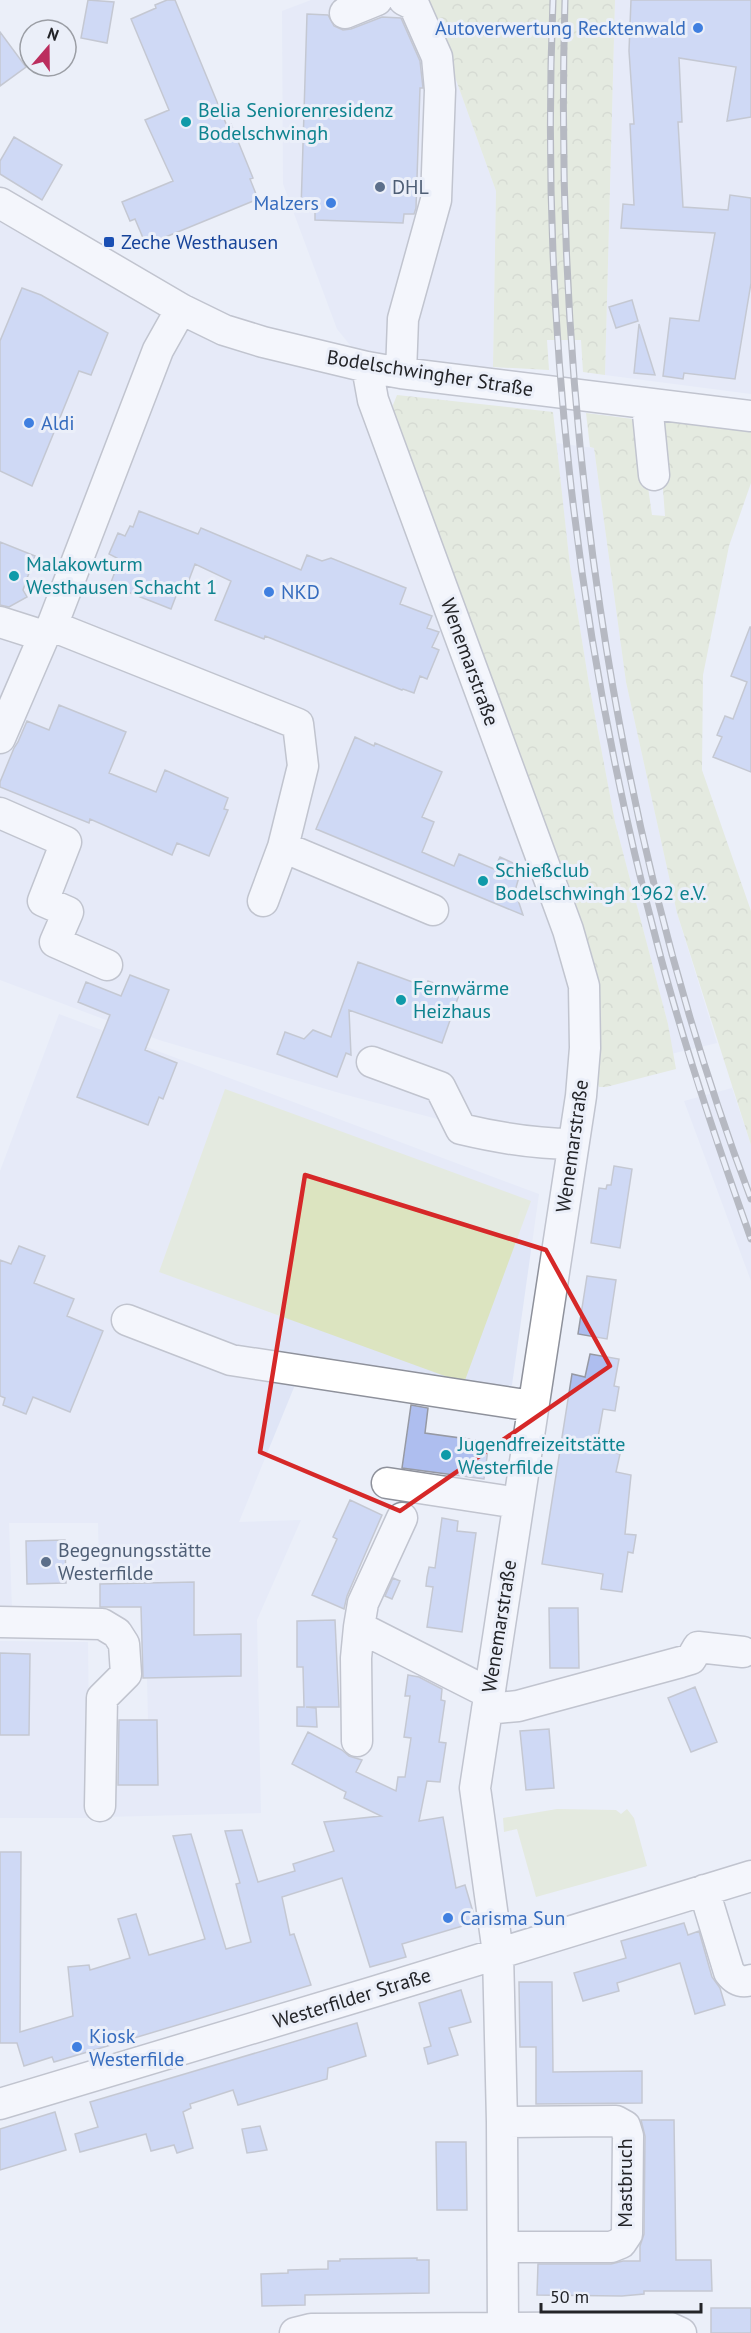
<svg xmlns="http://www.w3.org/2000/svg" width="751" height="2333" font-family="'PT Sans',sans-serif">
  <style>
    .built { fill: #dfe5f6 }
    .forest { fill: url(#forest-crowns) }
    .green { fill: #dce4c0 }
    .building { fill: #aebeef; stroke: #9699a3; stroke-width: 1.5 }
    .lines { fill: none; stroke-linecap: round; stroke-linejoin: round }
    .minor-casing { stroke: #8e919b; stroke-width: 33 }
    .minor { stroke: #fff; stroke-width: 30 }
    .rail-casing { stroke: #76797f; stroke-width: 7 }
    .rail { stroke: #ebeff9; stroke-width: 4.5; stroke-dasharray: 14; stroke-linecap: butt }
    .marked { fill: none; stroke: #d62828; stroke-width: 4.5; stroke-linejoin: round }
    .shop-dot { fill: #3f7fe0; stroke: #ebeff9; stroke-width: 2 }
    .culture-dot { fill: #0f9aa8; stroke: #ebeff9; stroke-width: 2 }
    .service-dot { fill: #5c6f8a; stroke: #ebeff9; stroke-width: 2 }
    .transit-dot { fill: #1a4fb4; stroke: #ebeff9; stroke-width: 2 }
    .labels { text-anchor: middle; stroke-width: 6; stroke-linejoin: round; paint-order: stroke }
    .shop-label { font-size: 20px; fill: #366cbe; stroke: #ebeff9; text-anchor: start }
    .culture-label { font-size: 20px; fill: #0d838f; stroke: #ebeff9; text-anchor: start }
    .service-label { font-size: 20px; fill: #4e5e75; stroke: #ebeff9; text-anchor: start }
    .transit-label { font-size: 20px; fill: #164399; stroke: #ebeff9; text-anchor: start }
    .street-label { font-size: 20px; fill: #232428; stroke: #ebeff9 }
  </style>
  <defs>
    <pattern id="forest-crowns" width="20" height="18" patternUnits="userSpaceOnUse" patternTransform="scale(1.5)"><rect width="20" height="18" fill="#dce4c0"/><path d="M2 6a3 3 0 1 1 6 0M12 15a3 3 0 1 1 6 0" fill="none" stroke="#bcc3a5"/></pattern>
  </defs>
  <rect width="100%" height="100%" fill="#ebeff9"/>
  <!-- built -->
  <path class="built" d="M311,0H425L455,77L496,191L493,367L401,373L368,367L568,930L573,1155L343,1094L159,1040L0,980V203L181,309L367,366L337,329L283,184L282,11Z
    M615,0H751V394L605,375Z
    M556,443L594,448L626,682L677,913L717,1043L671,1054L668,1024L615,822L589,684L570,566Z
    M59,1014L539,1194L512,1385L506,1390L297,1380L239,1522L301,1520L257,1620L261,1813L104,1817L116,1761V1721L148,1720L147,1678L142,1677L141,1608H100L98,1523H9L12,1610H0V1171Z
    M732,1088L751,1145V1281L684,1101Z
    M0,1641L88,1642L90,1818H0Z"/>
  <!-- forest -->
  <path class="forest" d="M425,0H615L605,375L583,372L581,340H547L549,370L493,367L496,191L455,77Z
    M397,395L553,412L570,566L589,684L615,822L668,1024L676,1069L606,1087H599L598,1084V1054L582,926L573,894L550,841L394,415L393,405Z
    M586,413L633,419L642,445L652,515L665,516L658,421L751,431V483L729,546L703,675L702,770L751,911V1145L677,913L626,682L594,448L590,447Z"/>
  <!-- green -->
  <path class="green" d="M225,1089L531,1201L464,1383L159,1272Z
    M557,1809L616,1810L621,1814L627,1809L634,1818L647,1866L536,1897L517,1829L504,1832L503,1818Z"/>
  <!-- building -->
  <path class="building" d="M88,0L114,2L107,43L81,38Z
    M167,0H175L227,126L231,124L253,178L250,179L258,199L146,245L135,219L130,221L122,202L173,181L145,120L169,110L131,19L156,8L155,5Z
    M631,0H751V117L727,121L736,67L679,58L682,122H678L683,207L728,210L730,195L751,198V283L735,379L684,373L683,379L663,376L670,318L699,321L715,233L621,228L623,204L634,205L630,124H634L629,51Z
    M307,14L328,15L334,26L343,30L351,29L382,17L401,18L420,61L423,88H420L416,208L414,214H404L403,223L315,220V211L301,210Z
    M0,32L26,67L0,86Z
    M14,137L62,165L42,200L0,174V161Z
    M22,288L41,295L108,333L91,375L79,371L32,486L0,471V341Z
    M632,300L638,321L616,328L609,307Z
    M639,324L655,375L634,373Z
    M139,511L198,534L201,528L301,570L307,555L322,561L331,558L406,588L400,604L432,616L427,628L439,632L432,647L439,650L427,679L420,676L414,693L403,689L402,690L265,636L264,639L215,620L231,581L195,564L187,585L181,583L171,609L110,585L116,569L113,568L117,558L109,554L118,533L125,536L130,526L133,527Z
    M0,542L35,556L23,590L27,597L9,607L0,605Z
    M750,627H751V772L713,757L722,737L717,735L725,716L733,719L747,682L731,676Z
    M59,705L126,732L109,773L156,792L165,770L228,798L224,809L228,810L209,856L177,843L172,855L90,819L89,823L0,787V782L14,748L18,742L27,721L49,730Z
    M355,737L374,746L375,743L442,772L422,817L434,822L422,852L454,866L459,854L494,869L500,857L513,863L519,877L515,891L523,915L316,829Z
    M358,962L426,987L428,981L460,992L442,1043L349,1010L351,1055L346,1053L337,1077L277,1054L285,1032L304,1039L313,1030L331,1037Z
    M130,975L169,990L145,1050L177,1063L163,1099L159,1097L148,1125L77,1097L110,1015L78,1002L86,982L121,996Z
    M614,1166L632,1169L620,1248L591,1243L599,1188L606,1189L607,1185H611Z
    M19,1246L45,1256L34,1283L74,1299L67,1316L103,1331L70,1412L33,1397L26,1414L3,1405L5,1398L0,1396V1260L11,1264Z
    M587,1276L616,1280L607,1339L578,1334Z
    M590,1354L619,1359L614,1386L619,1387L615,1411L603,1409L596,1449L620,1454L616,1472L631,1475L625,1534L636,1535L633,1553L628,1552L622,1592L601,1589L603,1574L542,1564L572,1374L585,1377Z
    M411,1405L428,1408L425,1433L489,1442L484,1479L402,1468Z
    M350,1500L382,1515L347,1596L344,1609L312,1595L337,1539L333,1537Z
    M442,1518L458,1521L457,1531L476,1533L462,1632L427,1627L433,1587L426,1586L427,1577L429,1567L435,1568Z
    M65,1540L66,1583L27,1584L26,1541Z
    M393,1578L400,1581L392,1599L385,1596Z
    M194,1582V1635L241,1634V1676L143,1678L141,1607H100V1584Z
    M549,1608H578L579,1668H550Z
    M335,1620L339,1707H306L316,1708L317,1727L297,1726V1707H304L303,1667H297V1621Z
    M0,1653L30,1654L29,1735H0Z
    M408,1675L419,1677L442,1689L441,1700L445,1701L439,1742L446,1743L440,1782L427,1781L419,1821L443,1817L456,1888L465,1885L476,1922L402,1944L406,1957L370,1967L342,1878L282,1897L290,1935L294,1934L311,1985L54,2062L52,2057L24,2066L17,2043H0V1852H21L20,2032L73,2016L68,1967L89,1965L90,1970L130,1958L118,1919L136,1914L149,1955L205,1939L173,1836L191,1834L226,1949L251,1942L236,1884L240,1883L225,1831L242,1830L258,1882L295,1871L293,1864L334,1851L324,1822L381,1816L344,1798L346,1792L292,1764L308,1732L342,1750L349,1756L362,1760L356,1772L396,1791L398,1777H405L411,1738L404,1737L410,1696H405Z
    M695,1687L717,1742L691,1752L668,1698Z
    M119,1720H157L158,1785H118Z
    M549,1729L554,1788L526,1790L520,1731Z
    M684,1923L688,1935L699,1931L712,1977L720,1988L725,2005L695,2014L680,1963L617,1983L619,1991L583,2001L574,1973L626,1958L621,1941Z
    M519,1982H552L553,2072L642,2071V2103L536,2104V2047H520Z
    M461,1990L471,2022L449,2028L458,2055L428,2064L424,2048L431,2046L419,2003Z
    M357,2023L366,2056L328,2068L327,2079L238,2105L233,2090L190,2104L191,2108L183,2112L193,2148L177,2153L174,2145L151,2151L146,2134L80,2152L75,2134L98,2127L90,2102Z
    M55,2112L66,2150L0,2170V2129Z
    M641,2120H674L676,2260H711L712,2291H644V2294L622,2296L537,2295L538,2264H611L623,2261H640V2246L644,2234L645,2136Z
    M260,2126L267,2150L247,2153L242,2129Z
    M436,2142H466L467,2210H437Z
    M417,2258V2260H429V2293L305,2295V2305L262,2306L261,2274L288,2273V2270L328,2269V2261H340V2259Z
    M711,2308H751V2333H711Z"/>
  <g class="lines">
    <defs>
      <path id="minor" d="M345,13L377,0
        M0,203L181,309L224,330L263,342L367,367L401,373L751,416
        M367,367L373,400L568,930L584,986L585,1048L581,1096L475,1788L498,1953L502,2122L503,2333
        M401,373L403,319L436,200L440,90L437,57L414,5L404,0
        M647,404L654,475
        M0,622L44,636
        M52,626L298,724L303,766L283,847
        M0,738L44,636L52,626L158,350L181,309
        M0,813L66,842L43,901L68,912L55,942L107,965
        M263,901L283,847L433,910
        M372,1062L440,1087L461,1129C499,1138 534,1144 573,1144
        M127,1320L231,1360L532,1406
        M387,1483L518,1503
        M0,1622L102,1624L117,1633L124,1644L126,1674L102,1698L100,1806
        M359,1627L363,1603L402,1518
        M487,1709L518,1706L681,1662L691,1659L698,1647L743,1652
        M357,1741L356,1658L359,1627L489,1693
        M704,1890L729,1972C735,1980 741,1983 751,1980
        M0,2104L373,1992L751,1876
        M502,2122L616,2121L625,2126L628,2136L627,2234L621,2243L611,2247H503
        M295,2333L311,2329L668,2327L681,2333"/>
    </defs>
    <!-- minor casing -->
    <use href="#minor" class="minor-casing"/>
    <!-- minor -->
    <use href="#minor" class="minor"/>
    <defs>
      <path id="rail" d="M553,0C540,315 576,637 657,943C683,1043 716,1141 751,1239
        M565,0C553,401 609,823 751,1199"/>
    </defs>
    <!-- rail casing -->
    <use href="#rail" class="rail-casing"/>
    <!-- rail -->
    <use href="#rail" class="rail"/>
  </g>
  <!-- marked area -->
  <path d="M0 0H751V2333H0ZM305,1175L546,1250L610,1366L400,1511L260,1452Z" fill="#ebeff9" fill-opacity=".55" fill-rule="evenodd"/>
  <path class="marked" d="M305,1175L546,1250L610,1366L400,1511L260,1452Z"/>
  <!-- markers -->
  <g class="shop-dot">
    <circle cx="698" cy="28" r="6"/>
    <circle cx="331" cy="203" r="6"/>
    <circle cx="29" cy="423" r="6"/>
    <circle cx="269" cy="592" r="6"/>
    <circle cx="448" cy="1918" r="6"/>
    <circle cx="77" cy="2047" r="6"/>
  </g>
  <g class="culture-dot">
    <circle cx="186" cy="122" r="6"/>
    <circle cx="14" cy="576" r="6"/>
    <circle cx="483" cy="881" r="6"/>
    <circle cx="401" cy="1000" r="6"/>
    <circle cx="446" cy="1455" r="6"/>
  </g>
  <g class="service-dot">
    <circle cx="380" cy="187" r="6"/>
    <circle cx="46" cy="1562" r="6"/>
  </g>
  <rect class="transit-dot" x="103" y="236" width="12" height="12" rx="3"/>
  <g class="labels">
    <!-- shop labels -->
    <g class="shop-label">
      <text x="686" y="35" text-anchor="end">Autoverwertung Recktenwald</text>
      <text x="319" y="210" text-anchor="end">Malzers</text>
      <text x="41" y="430">Aldi</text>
      <text x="281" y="599">NKD</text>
      <text x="460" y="1925">Carisma Sun</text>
      <text x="89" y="2043">Kiosk<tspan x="89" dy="23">Westerfilde</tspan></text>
    </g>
    <!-- culture labels -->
    <g class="culture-label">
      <text x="198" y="117">Belia Seniorenresidenz<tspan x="198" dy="23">Bodelschwingh</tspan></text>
      <text x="26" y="571">Malakowturm<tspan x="26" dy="23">Westhausen Schacht 1</tspan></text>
      <text x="495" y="877">Schießclub<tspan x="495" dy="23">Bodelschwingh 1962 e.V.</tspan></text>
      <text x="413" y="995">Fernwärme<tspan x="413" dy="23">Heizhaus</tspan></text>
      <text x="458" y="1451">Jugendfreizeitstätte<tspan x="458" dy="23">Westerfilde</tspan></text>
    </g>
    <!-- service labels -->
    <g class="service-label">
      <text x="392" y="194">DHL</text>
      <text x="58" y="1557">Begegnungsstätte<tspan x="58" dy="23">Westerfilde</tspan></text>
    </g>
    <!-- transit labels -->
    <g class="transit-label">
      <text x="121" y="249">Zeche Westhausen</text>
    </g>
    <!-- street labels -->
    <g class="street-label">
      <text transform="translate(430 373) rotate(9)" y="7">Bodelschwingher Straße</text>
      <text transform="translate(470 662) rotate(70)" y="7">Wenemarstraße</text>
      <text transform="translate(572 1146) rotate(-82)" y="7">Wenemarstraße</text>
      <text transform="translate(499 1626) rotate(-81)" y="7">Wenemarstraße</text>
      <text transform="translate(352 1998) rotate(-17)" y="7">Westerfilder Straße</text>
      <text transform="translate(625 2183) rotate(-90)" y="7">Mastbruch</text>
    </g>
  </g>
  <!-- north arrow -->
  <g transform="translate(48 48) rotate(20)"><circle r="28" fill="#ebeff9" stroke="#9b9ea5" stroke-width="1.5"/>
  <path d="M0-4.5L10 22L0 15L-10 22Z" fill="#bb2d5e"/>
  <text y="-9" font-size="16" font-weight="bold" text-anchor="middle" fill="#232428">N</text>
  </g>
  <!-- scale -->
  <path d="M541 2303v9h160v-9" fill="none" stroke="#232428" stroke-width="3"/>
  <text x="550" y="2303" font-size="18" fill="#232428" stroke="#ebeff9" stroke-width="4.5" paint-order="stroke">50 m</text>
</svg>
